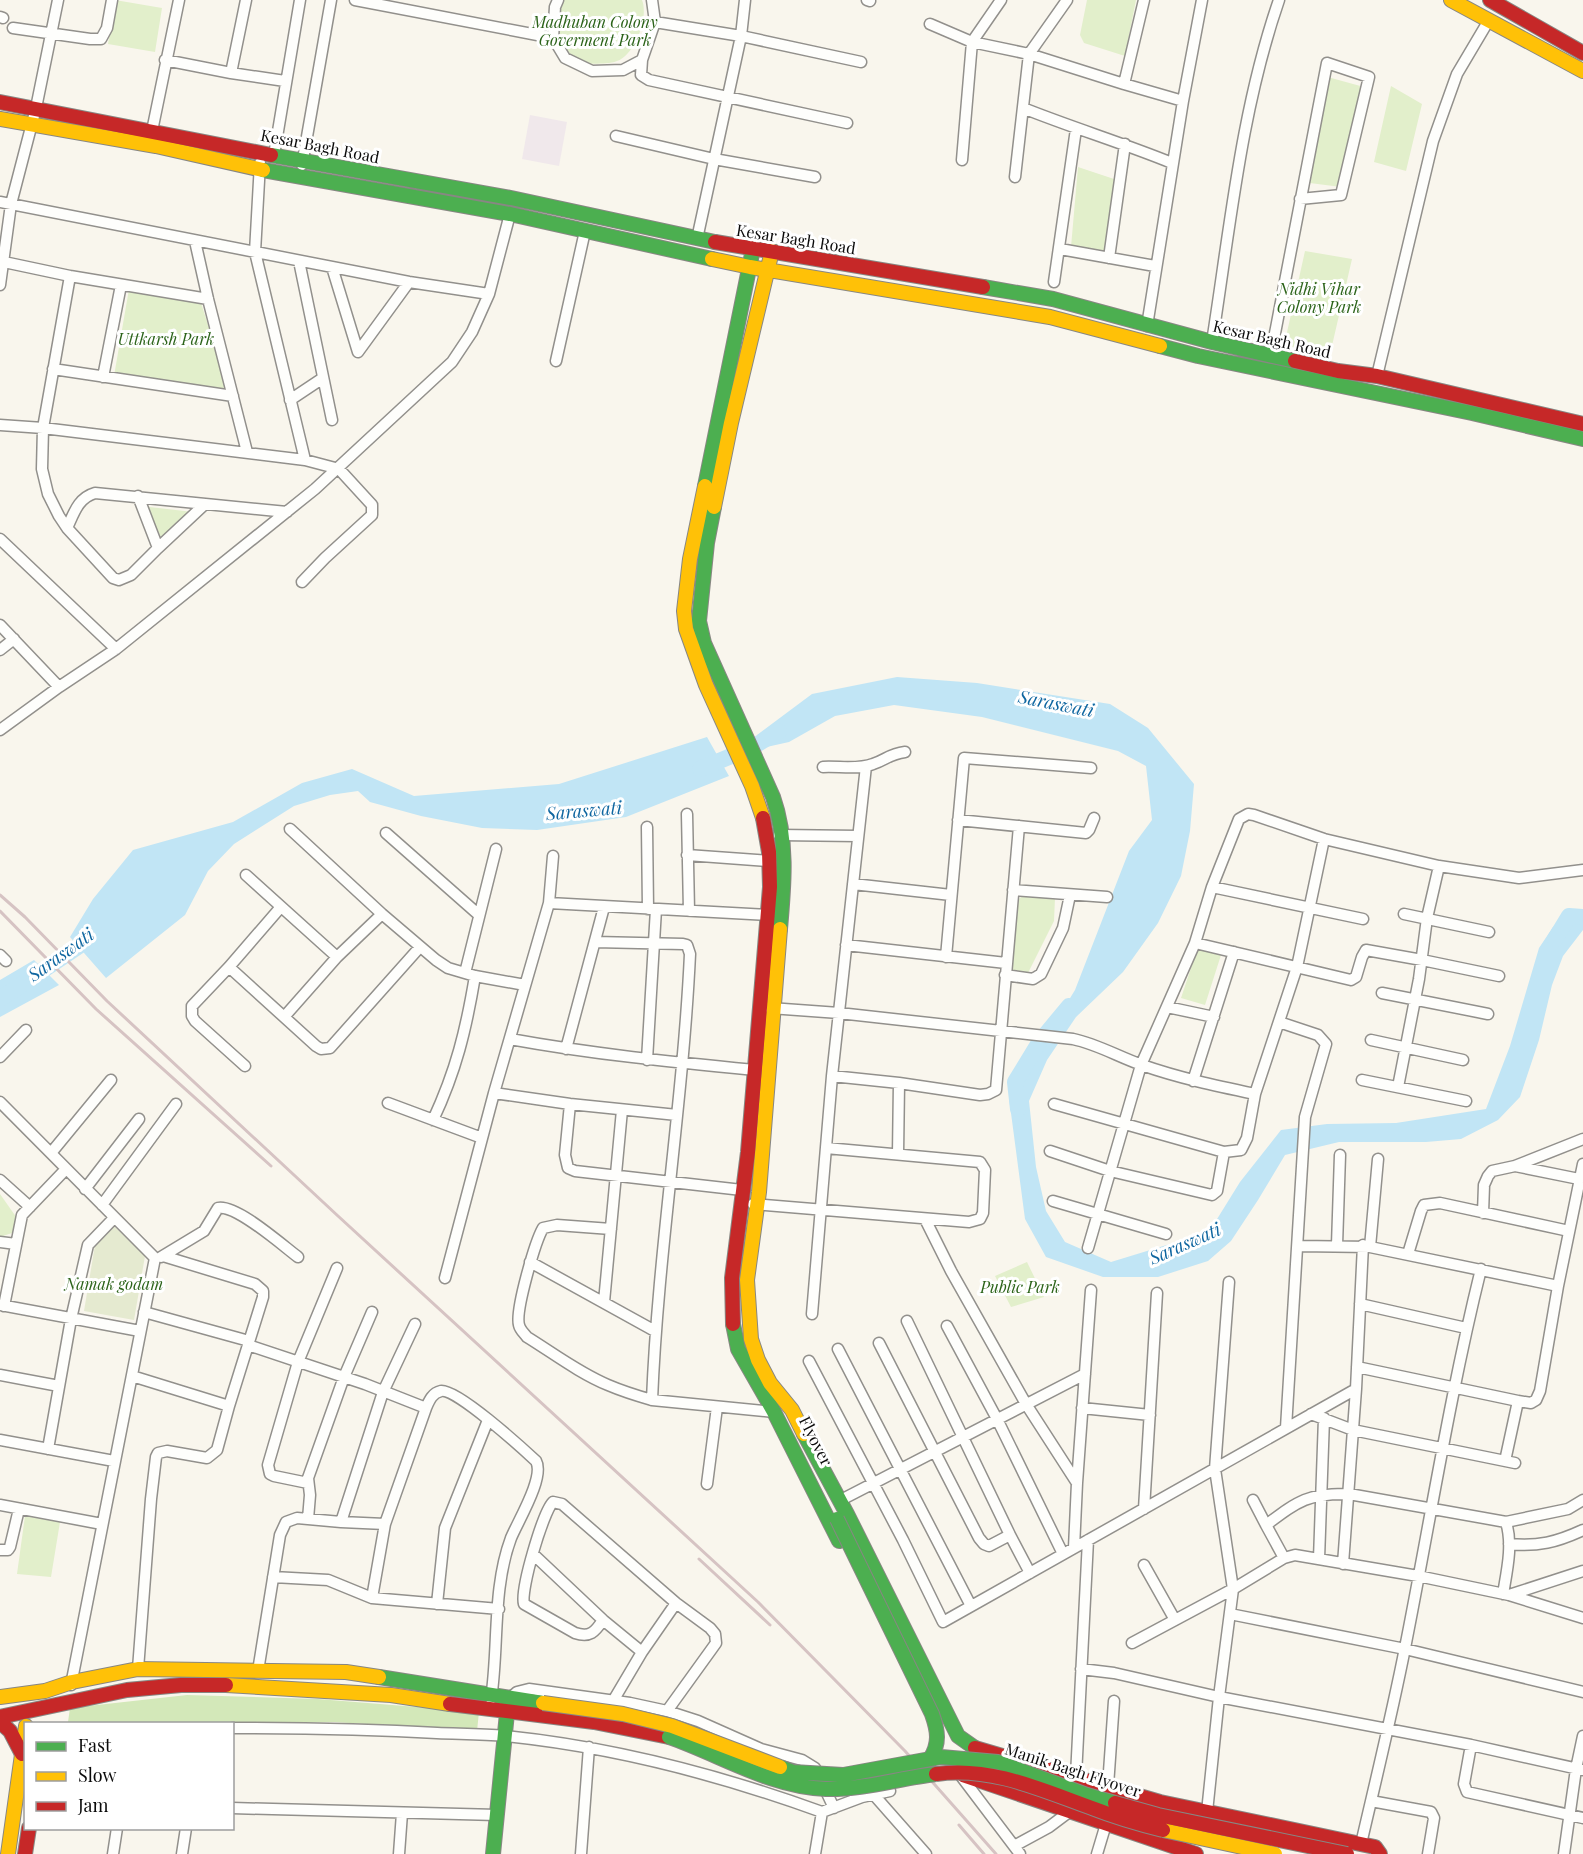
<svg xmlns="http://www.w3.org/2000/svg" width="1583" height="1854" font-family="'Playfair Display',serif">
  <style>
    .industrial { fill: #f0e8eb }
    .green { fill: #e2efcb }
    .forest { fill: #d3e8b9 }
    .cemetery { fill: #e5ead0 }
    .water { fill: #c1e5f5 }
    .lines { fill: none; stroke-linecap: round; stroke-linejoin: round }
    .river { stroke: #c1e5f5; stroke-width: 16 }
    .street-casing { stroke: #92908c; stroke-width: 13 }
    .fast-casing { stroke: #888783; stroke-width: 16 }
    .slow-casing { stroke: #888783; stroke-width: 16 }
    .jam-casing { stroke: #888783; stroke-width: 16 }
    .street { stroke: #fefefc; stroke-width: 10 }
    .fast { stroke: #4caf50; stroke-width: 14 }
    .slow { stroke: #ffc107; stroke-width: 14 }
    .jam { stroke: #c62828; stroke-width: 14 }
    .rail { stroke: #d6c3c3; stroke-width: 3 }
    .fast-bridge-casing { stroke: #888783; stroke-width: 16; stroke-linecap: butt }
    .slow-bridge-casing { stroke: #888783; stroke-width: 16; stroke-linecap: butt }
    .jam-bridge-casing { stroke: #888783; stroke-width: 16; stroke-linecap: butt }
    .fast-bridge { stroke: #4caf50; stroke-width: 14 }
    .slow-bridge { stroke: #ffc107; stroke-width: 14 }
    .jam-bridge { stroke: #c62828; stroke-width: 14 }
    .labels { text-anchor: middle; stroke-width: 6; stroke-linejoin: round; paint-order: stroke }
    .park-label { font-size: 16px; font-style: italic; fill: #2b6319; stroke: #fff }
    .street-label { font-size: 16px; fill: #0a0a0a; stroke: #fff }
    .water-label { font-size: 18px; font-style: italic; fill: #0f66a0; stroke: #fff }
  </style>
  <rect width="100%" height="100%" fill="#f9f6ed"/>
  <!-- industrial -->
  <path class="industrial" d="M530,115L567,122L559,166L522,159Z"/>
  <!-- green -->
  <path class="green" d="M115,0L162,8L155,52L108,44Z
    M551,0H642C649,17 635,55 617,61C607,65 594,63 583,64L558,45L550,34Z
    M1087,0H1136L1125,56L1084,43L1080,35Z
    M1324,76L1364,87L1341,187L1302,182Z
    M1391,86L1422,104L1406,171L1374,162Z
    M1078,167L1114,179L1117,190L1107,256L1071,247Z
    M1305,251L1352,259L1328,363L1282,355Z
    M129,289L201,303L229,390L114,376Z
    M141,506L193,512L163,540Z
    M1023,896L1055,898L1054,921L1027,975L1009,973L1016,901Z
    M1198,947L1221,955L1205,1005L1181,998Z
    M0,1194L19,1221L18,1231L0,1237Z
    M1027,1262L1044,1297L1011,1307L995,1276Z
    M25,1516L60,1522L51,1577L17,1574Z"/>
  <!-- forest -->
  <path class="forest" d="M187,1695L318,1699L479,1712L477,1731L334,1722L233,1724L68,1722L70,1708Z"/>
  <!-- cemetery -->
  <path class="cemetery" d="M114,1226L145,1256L134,1320L84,1311L95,1245Z"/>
  <!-- water -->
  <path class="water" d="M897,677L977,683L1110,704L1148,728L1194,784L1190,831L1181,876L1158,923L1123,972L1076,1017L1047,1060L1029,1101L1036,1167L1046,1211L1065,1242L1111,1262L1209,1232L1240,1182L1281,1130L1327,1124L1396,1123L1486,1109L1510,1046L1539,948L1553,927L1583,912V930L1563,956L1552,985L1539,1040L1520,1097L1498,1120L1461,1139L1426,1142H1339L1285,1155L1258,1200L1231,1241L1208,1261L1158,1277H1103L1046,1257L1025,1219L1009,1098L1075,990L1129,851L1152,820L1146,766L1118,751L982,717L894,705L835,716L789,742L762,748L757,735L812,694Z
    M707,737L729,776L626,817L537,830L482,828L421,816L370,802L358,791L330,795L294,806L234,844L208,871L185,915L106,978L70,937L93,899L133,850L233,822L302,783L352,769L414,796L559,784Z
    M34,960L59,985L0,1017V980Z"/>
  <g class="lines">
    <!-- river -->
    <path class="river" d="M700,769L753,747L779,731
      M1555,939L1569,916L1583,917
      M0,999L79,946L94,931
      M1018,1109L1015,1082L1040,1041L1069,1006"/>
    <defs>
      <path id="street" d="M355,0L553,38
        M558,0L555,7L553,38L565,58L592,71L623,70L642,60
        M652,0L655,22L642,60L641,75L649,80L847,123
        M867,0L870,1
        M0,17L3,18
        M655,22L741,36L861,62
        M930,24L972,42L1029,54L1124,84L1183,101
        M13,28L90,39H101L107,28L112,0
        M165,60L231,73L285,81
        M231,73L246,0
        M1124,84L1144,0
        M1023,108C1073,128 1123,143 1172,163
        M152,131L179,0
        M616,136L714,159L815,177
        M274,155L300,0
        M962,160L972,42L1001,0
        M260,163L255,252L305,460
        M302,165L331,0
        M1015,177L1029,54L1067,0
        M0,202L409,282L489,294
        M697,239L741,36L745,0
        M195,241L208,299L247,452
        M1060,249L1155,266
        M1109,258L1125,144
        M299,261L332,420
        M4,262L70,276L208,299
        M332,267L358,352L409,282
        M70,276L43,428L42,469L48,494L59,516L67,528L113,578L119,580L131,575L158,548
        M1054,282L1076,129
        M0,285L11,204L36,108L58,0
        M1147,326L1183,101L1202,0
        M1212,342C1230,228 1241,110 1279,0
        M1271,354L1327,63L1369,77L1341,195L1300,199
        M556,361L585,231
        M53,369L233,396
        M1377,376L1433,141L1457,74L1489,20
        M103,377L121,285
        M290,400L323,378
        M0,425L43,428L305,460L339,469L372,505V515L325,558L302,582
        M138,496L158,548L205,504
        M67,528C74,513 78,498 95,493L287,512
        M0,539L116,649
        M0,625L59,687
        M0,650L14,639
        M0,730L59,687L116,649L315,489L452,362L472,332L489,294L510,214
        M823,767C839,766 858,770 873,764C886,760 889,754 905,752
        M687,814L689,911
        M958,820L1086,833L1089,830L1094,818
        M647,827L648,909
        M290,829L382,914L436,960L448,968L475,976L525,985
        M386,833L479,915
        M779,835L858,836
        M687,855L769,861
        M246,875L337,957
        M853,884L951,895
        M1212,887L1363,919
        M1013,890L1107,897
        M549,903L767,915
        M1404,914L1489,932
        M595,942L683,944L687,945L690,954C683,1103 658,1251 652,1400
        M1195,943L1351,980L1356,977L1362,957L1366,950L1422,960L1499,976
        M846,945L1006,963
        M0,955L6,961
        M946,957L964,758L1091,768
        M229,967L316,1046L321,1049L330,1048L420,947
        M465,973L496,849
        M1005,975L1033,979L1041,974L1063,928L1070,895
        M1382,993L1488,1014
        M1167,1007L1214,1017
        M770,1008L839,1013L1073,1039C1097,1044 1119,1057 1142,1065C1179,1078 1217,1086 1255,1094
        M284,1017L337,957L382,914
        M1279,1022L1318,1035L1326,1044L1305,1117L1286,1428
        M510,1039C592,1054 673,1062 755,1070
        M1371,1040L1463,1060
        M566,1049L604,907
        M0,1057L26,1030
        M647,1060L656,909
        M245,1066L195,1021L192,1016V1006L229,967L280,908
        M832,1076L899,1083L980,1095L988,1094L996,1090L1019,826
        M1362,1080L1466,1101
        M1193,1081L1234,952
        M1398,1087L1419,979L1427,918L1439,866
        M494,1093L570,1104L677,1115
        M0,1102L155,1258
        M388,1103L482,1138
        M570,1104L565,1155L568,1168L575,1171L742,1190
        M1054,1104L1224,1152L1241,1150L1247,1138L1255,1094L1297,967L1324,839
        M433,1120C456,1071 466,1030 475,976
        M1050,1151L1110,1171L1212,1195L1217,1191L1224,1152
        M51,1153L111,1080
        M898,1154L899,1083
        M1515,1166L1579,1179
        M0,1180L30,1207
        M85,1189L139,1119
        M1053,1201L1166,1234
        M753,1204L969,1222L980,1219L983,1213L985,1170L980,1162L826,1148
        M102,1205L176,1104
        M1483,1213L1484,1185L1488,1176L1492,1171L1515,1166L1583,1139
        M925,1219L951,1271L1026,1404L1077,1483
        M611,1229L557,1225L543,1228C535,1242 515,1311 519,1325C520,1330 524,1333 527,1337C553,1353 579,1373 608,1385C622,1391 638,1396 652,1400L774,1412
        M0,1242L16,1244
        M1337,1245L1340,1155
        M1299,1246L1370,1247L1558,1286
        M1370,1247L1378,1159
        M1088,1248L1141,1065L1195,943L1212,887L1239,819L1248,814L1254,815L1324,839L1439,866L1519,878L1583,870
        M1408,1254L1421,1211L1424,1205L1440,1203L1569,1231
        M161,1257L204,1231L218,1208C236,1204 282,1245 298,1257
        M530,1262L655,1331
        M445,1278L494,1093L549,903L553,856
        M604,1302L622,1110
        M1360,1304L1466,1328
        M0,1305L140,1331
        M4,1306L22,1215L66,1169
        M144,1312L249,1341
        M812,1314L832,1076L866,766
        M907,1321L1010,1535L1030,1573
        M947,1326L997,1419L1063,1554
        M879,1343L979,1538L984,1544L989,1546L1010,1535
        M248,1345L365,1384L426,1408
        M838,1349L971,1606
        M809,1361L903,1540L943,1622L1356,1389
        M1357,1367L1518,1401L1531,1403L1536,1400L1540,1391L1558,1286L1583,1164
        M0,1375L59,1386
        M132,1376L229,1406
        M1082,1408L1150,1415
        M1311,1414L1353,1430L1515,1463
        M0,1440L114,1461
        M48,1449L71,1319L88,1245L114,1218
        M1505,1461L1518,1401
        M308,1483L274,1476L270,1474L268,1465L298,1362L337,1268
        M707,1484L717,1407
        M1253,1500L1266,1525
        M839,1501L1085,1374
        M0,1505L102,1524
        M1144,1509L1157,1293
        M308,1519L310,1495L308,1478L344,1377L372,1312
        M341,1522L383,1392L415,1324
        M1506,1522L1568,1509L1583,1500
        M1509,1544C1538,1547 1557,1542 1583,1530
        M1074,1548L1077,1483L1091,1290
        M0,1550H8L10,1547L19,1509
        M533,1554L603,1620L642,1652
        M1284,1558L1266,1525C1298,1501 1308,1493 1349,1494L1506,1522C1513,1545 1507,1570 1503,1594
        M1319,1559L1324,1418
        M1343,1564L1356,1389L1363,1245
        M1144,1565L1175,1620
        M273,1577L328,1580L372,1598L499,1609
        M1509,1595L1583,1571
        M372,1598L385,1524L426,1408C429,1401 432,1393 441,1391C456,1388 522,1448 536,1461C545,1477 518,1521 511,1538C492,1589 499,1647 491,1699
        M437,1604L445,1528L488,1420
        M1230,1614L1405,1649L1583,1692
        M603,1620C595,1632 590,1638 575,1633L524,1604C520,1590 543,1512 553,1502L562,1504L676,1603L710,1628L715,1634L716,1643L711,1650L667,1711
        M1132,1643L1233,1589L1284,1558L1295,1555L1418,1576L1509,1595L1583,1618
        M138,1669L151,1499L156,1457L158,1453L167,1451L207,1458L217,1450L229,1406L263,1297V1291L255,1284L163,1256
        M1081,1669L1114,1673L1219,1697L1471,1745L1583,1770
        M258,1671L280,1535L286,1522L297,1518L341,1522L385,1524
        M71,1685L155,1258
        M509,1699L517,1692L529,1689L630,1703L667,1711L698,1721L761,1749L802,1760L815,1768L834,1808
        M613,1701L642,1652L676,1603
        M232,1728C301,1728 369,1729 437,1733C459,1734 482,1734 505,1736C613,1747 720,1775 822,1812
        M1471,1745L1464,1784L1467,1792L1583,1818
        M961,1776L1020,1854
        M1076,1776L1088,1540
        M1108,1786L1114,1701
        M874,1795L926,1854
        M1371,1801L1431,1812L1434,1818L1428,1854
        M232,1808L497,1815
        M1207,1812L1219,1697L1233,1589L1215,1469L1229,1282
        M1361,1844C1376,1779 1392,1714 1405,1648C1430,1522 1450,1394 1481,1269
        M1014,1846L1049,1827L1069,1812
        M113,1854L117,1828
        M182,1854L186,1828
        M399,1854L402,1813
        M581,1854L589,1747
        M815,1854L822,1812L862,1797L890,1791
        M1097,1854L1106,1824
        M1564,1854L1576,1769L1583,1736"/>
      <path id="fast" d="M271,155L511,198L715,242
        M263,170L510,214L712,259
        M983,287L1053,299L1212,342L1295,361
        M1160,346L1198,356L1472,413L1583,439
        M705,486L753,249
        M714,507L707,543L699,621L704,643L773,797C788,839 784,885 780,929
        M733,1324L738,1349L774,1412L839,1541
        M804,1434L847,1514L958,1736L975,1748
        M379,1677L543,1703
        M493,1854L508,1703"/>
      <path id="slow" d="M1451,0L1583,71
        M0,119L156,146L263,170
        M712,259L750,267L1050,317L1160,346
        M705,486L690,559L684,611L686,629L706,685L752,786L763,818
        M714,507L731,423L772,251
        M780,929L759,1192L747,1280L751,1339L758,1360L770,1383L792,1410L804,1434
        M226,1685L391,1695L450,1704
        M0,1697L45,1691L72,1682L138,1669L346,1672L379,1677
        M8,1854L26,1726"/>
      <path id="jam" d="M1490,0L1583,53
        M0,102L271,155
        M715,242L983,287
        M1295,361L1338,371L1377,376L1583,424
        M733,1324L732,1278L748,1152L770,887L769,852L763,818
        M450,1704L594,1722L669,1737
        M0,1717L127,1690L181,1685H226
        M0,1722L10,1731L22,1754
        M975,1748L1160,1802L1375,1847L1380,1854
        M963,1775L1196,1854
        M25,1854L29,1828"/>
    </defs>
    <!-- street casing -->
    <use href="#street" class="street-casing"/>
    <!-- fast casing -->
    <use href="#fast" class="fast-casing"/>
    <!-- slow casing -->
    <use href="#slow" class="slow-casing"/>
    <!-- jam casing -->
    <use href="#jam" class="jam-casing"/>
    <!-- street -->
    <use href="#street" class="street"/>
    <!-- fast -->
    <use href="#fast" class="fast"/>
    <!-- slow -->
    <use href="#slow" class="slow"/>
    <!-- jam -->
    <use href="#jam" class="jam"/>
    <!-- rail -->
    <path class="rail" d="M0,895L25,917L107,1001L338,1216L758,1602L905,1751L996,1854
      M0,911L96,1009L271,1166
      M699,1559L770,1625
      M959,1825L984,1854"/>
    <defs>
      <path id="fast-bridge" d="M837,1519L932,1714C938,1731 940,1743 930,1759
        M669,1737C721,1755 770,1787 826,1789C863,1790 900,1778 936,1774
        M780,1767L793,1772L843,1775L941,1757L998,1762L1087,1795L1115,1803"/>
      <path id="slow-bridge" d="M543,1703L623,1714L672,1726L780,1767
        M1163,1830L1275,1854"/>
      <path id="jam-bridge" d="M936,1774C991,1766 1042,1790 1092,1808C1115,1817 1139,1824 1163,1830
        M1115,1803L1158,1815L1347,1854"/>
    </defs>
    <!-- fast-bridge casing -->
    <use href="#fast-bridge" class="fast-bridge-casing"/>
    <!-- slow-bridge casing -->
    <use href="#slow-bridge" class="slow-bridge-casing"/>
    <!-- jam-bridge casing -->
    <use href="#jam-bridge" class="jam-bridge-casing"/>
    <!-- fast-bridge -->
    <use href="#fast-bridge" class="fast-bridge"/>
    <!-- slow-bridge -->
    <use href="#slow-bridge" class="slow-bridge"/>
    <!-- jam-bridge -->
    <use href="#jam-bridge" class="jam-bridge"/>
  </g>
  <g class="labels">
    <!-- park labels -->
    <g class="park-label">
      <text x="595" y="28">Madhuban Colony<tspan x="595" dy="18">Goverment Park</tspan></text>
      <text x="1319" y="295">Nidhi Vihar<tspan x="1319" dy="18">Colony Park</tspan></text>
      <text x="166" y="345">Uttkarsh Park</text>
      <text x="114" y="1290">Namak godam</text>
      <text x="1020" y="1293">Public Park</text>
    </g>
    <!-- street labels -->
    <g class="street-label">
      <text transform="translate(320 146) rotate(11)" y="6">Kesar Bagh Road</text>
      <text transform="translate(796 239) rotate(9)" y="6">Kesar Bagh Road</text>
      <text transform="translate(1272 339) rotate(13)" y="6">Kesar Bagh Road</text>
      <text transform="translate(816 1441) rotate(63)" y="6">Flyover</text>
      <text transform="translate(1073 1770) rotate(18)" y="6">Manik Bagh Flyover</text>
    </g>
    <!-- water labels -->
    <g class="water-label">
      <text transform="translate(1056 704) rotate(11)" y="6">Saraswati</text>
      <text transform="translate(584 811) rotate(-5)" y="6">Saraswati</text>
      <text transform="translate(61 955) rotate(-36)" y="6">Saraswati</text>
      <text transform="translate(1185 1244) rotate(-24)" y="6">Saraswati</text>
    </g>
  </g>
  <!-- legend -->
  <rect x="24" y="1722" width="210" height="108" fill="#ffffff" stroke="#9d9d9d" stroke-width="1.5"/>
  <rect x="36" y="1742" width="30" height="9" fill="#4caf50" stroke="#9d9d9d" stroke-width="1.5"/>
  <text x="78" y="1752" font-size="18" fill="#0a0a0a">Fast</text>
  <rect x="36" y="1772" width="30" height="9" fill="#ffc107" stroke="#9d9d9d" stroke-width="1.5"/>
  <text x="78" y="1782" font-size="18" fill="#0a0a0a">Slow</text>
  <rect x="36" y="1802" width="30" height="9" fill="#c62828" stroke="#9d9d9d" stroke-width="1.5"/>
  <text x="78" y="1812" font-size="18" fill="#0a0a0a">Jam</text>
</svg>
